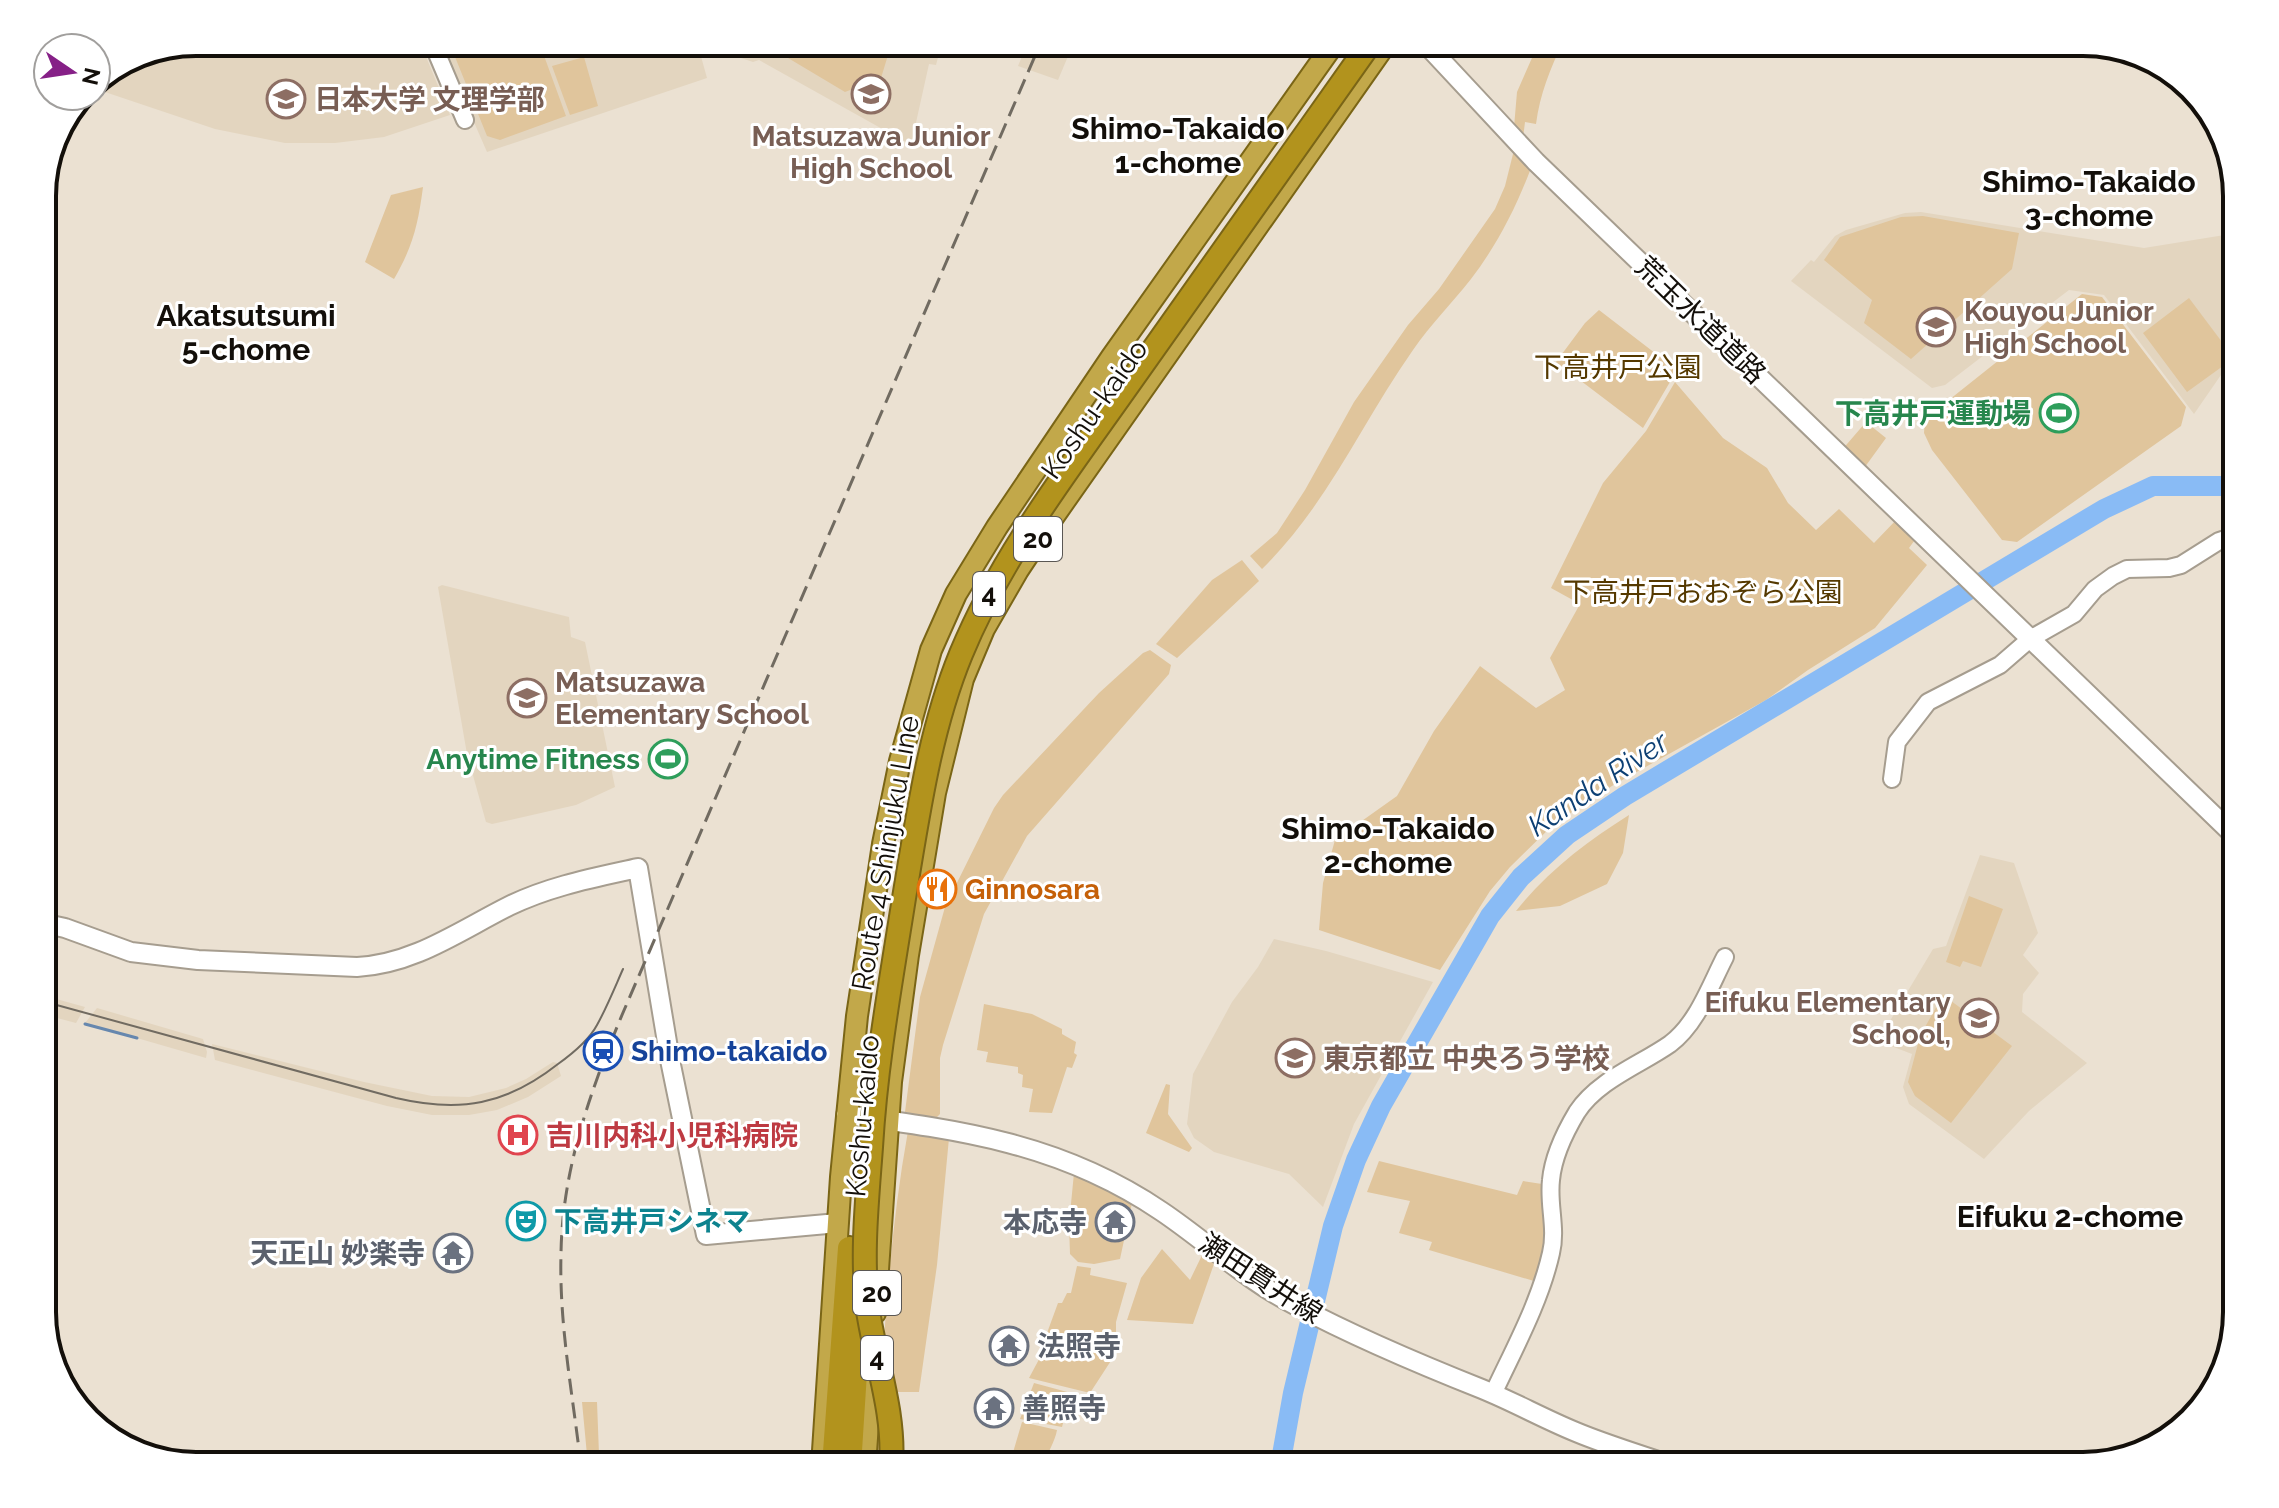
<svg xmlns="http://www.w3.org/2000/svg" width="2279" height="1508" font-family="Raleway,'Noto Sans JP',sans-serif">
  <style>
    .built { fill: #e3d5bf }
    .green { fill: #e0c59c }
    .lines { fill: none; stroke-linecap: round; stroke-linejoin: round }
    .stream { stroke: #6687ae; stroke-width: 3 }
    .river { stroke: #89bbf5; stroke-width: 20 }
    .tertiary-casing { stroke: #a69d8f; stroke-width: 20 }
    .secondary-casing { stroke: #a69d8f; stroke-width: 22 }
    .trunk-casing { stroke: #7a6516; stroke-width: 24 }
    .motorway-casing { stroke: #7a6516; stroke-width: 26 }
    .tertiary { stroke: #fff; stroke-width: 16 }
    .secondary { stroke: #fff; stroke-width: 18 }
    .trunk { stroke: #c2a84a; stroke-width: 20 }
    .motorway { stroke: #b2931d; stroke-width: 22 }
    .tram { stroke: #716b61; stroke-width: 2 }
    .rail { stroke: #716b61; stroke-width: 3; stroke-dasharray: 16 8; stroke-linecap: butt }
    .motorway-bridge-casing { stroke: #7a6516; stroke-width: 26; stroke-linecap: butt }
    .motorway-bridge { stroke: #b2931d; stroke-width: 22 }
    .labels { text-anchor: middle; stroke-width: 6; stroke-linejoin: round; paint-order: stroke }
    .shield { fill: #fff; stroke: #5a5754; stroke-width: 2 }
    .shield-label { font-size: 26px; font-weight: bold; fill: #130f0a }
    .education-label { font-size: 28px; font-weight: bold; fill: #785e54; stroke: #fff; text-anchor: start }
    .street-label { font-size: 28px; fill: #130f0a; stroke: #fff }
    .park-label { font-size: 28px; fill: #553900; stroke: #fff }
    .leisure-label { font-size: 28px; font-weight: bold; fill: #27864d; stroke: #fff; text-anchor: end }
    .food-label { font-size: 28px; font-weight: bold; fill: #c56008; stroke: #fff; text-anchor: start }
    .transit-label { font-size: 28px; font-weight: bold; fill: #164399; stroke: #fff; text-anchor: start }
    .health-label { font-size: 28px; font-weight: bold; fill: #be3a42; stroke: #fff; text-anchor: start }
    .culture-label { font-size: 28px; font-weight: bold; fill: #0d838f; stroke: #fff; text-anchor: start }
    .worship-label { font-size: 28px; font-weight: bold; fill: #5b616d; stroke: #fff; text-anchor: end }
    .neighbourhood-label { font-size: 30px; font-weight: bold; fill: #130f0a; stroke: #fff }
    .water-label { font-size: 30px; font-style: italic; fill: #0d4074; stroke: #fff }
    .rim { fill: none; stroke: #130f0a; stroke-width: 4 }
  </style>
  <rect width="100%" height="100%" fill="#ebe1d2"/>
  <!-- built -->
  <path class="built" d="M196,42H420L450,115L384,137L335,143H285L215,129L96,89V81L137,54Z
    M439,42H697L707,78L487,152Z
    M733,42H942L936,65L929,64L911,145L759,60L753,62L729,54Z
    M1028,42H1074L1058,80L1018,66Z
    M1921,212L2144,248L2237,233V359H2232L2194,414L2104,295L2069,290L1945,385L1932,388L1791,281L1811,260L1814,262L1835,236L1846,230L1905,213Z
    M442,585L569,617L571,637L585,642L615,787L576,805L492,824L486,822L467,754L438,587Z
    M1980,855L2014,863L2038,933L2023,955L2039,973L2023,994L2022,1012L2087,1063L2029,1111L1984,1159L1909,1104L1903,1087L1912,1054L1878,1041L1933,949L1946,946Z
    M1274,939L1326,951L1433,982L1354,1124L1323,1207L1289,1174L1214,1152L1194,1138L1187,1124L1193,1074L1232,1002L1258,967Z
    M42,995L85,1007L76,1023L42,1014Z
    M97,1008L203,1039L207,1052L206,1058L85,1023Z
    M212,1044L364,1082L432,1096L469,1097L506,1088L526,1079L553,1062L557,1063L561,1076L528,1097L497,1110L469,1115H432L387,1106L215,1060Z"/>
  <!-- green -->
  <path class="green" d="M449,42H539L566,116L500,140L487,136Z
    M781,42H892L881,78L845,92L778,52Z
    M1539,42H1563C1550,69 1540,94 1536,124L1525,122L1523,138L1514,127L1517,92Z
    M584,57L598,106L570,115L552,66Z
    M1514,150L1531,168C1516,208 1497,245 1471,279C1452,303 1430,325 1413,350C1361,424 1328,504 1262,569L1250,556L1277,533L1305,490L1354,402L1408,325L1439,289L1495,209L1505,186Z
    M423,187C418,225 413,246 394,279L365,262L391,195Z
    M1923,216L2019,233L2012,269L1911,359L1864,323L1872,300L1824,260L1840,237L1901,217Z
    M2082,294L2102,297L2186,407L2181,426L2017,542L2002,540L1932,450L1924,433L1925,419Z
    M2189,298L2234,358L2187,392L2143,333Z
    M1599,310L1677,370L1643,428L1556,362L1585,323Z
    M1675,382L1723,438L1767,468L1788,503L1816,530L1839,509L1874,543L1898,518L1917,537L1909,548L1927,565L1875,628L1808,670L1766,700L1615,784L1555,823L1510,867L1490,891L1440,970L1319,930L1323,883L1335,840L1397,796L1434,731L1480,666L1536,708L1565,690L1550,658L1580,604L1551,588L1603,483L1646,431Z
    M1866,422L1886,438L1862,471L1841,451Z
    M1242,560L1259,581L1177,658L1156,644L1212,580Z
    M1150,650L1171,665L1169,674L1027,836L984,914L943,1045L940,1058V1114L935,1119L905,1112L920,997L945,907L994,808L1003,795L1099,693L1143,653Z
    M1629,815L1623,853L1607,884L1560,906L1516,911C1548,871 1586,842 1629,815Z
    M1969,896L2003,909L1981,967L1963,961L1960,967L1946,962Z
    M1943,995L2012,1046L1951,1123L1915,1096L1908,1082L1920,1036Z
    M984,1004L1032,1014L1062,1029V1034L1076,1042L1074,1053L1077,1055L1072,1068L1067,1067L1052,1113L1029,1112L1033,1089L1022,1087L1023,1075L1018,1073V1067L986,1062L988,1052L977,1050Z
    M1166,1084L1170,1085L1168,1114L1192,1148L1189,1152L1146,1133Z
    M908,1131L949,1138L937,1265L919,1392H897L891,1466H876C883,1354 888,1241 908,1131Z
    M1379,1161L1517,1195L1523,1181L1542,1184C1549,1223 1548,1244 1534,1281L1429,1250L1432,1242L1399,1233L1410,1201L1367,1192Z
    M1074,1173L1083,1175L1132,1203L1120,1259L1094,1264L1078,1262L1070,1254L1069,1224Z
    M1162,1249L1190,1280L1204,1251L1215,1261L1193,1324L1127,1320L1141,1278Z
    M1077,1266L1091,1268L1090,1275L1127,1283L1116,1322V1345L1111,1344L1110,1349L1047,1333L1058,1303H1062L1067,1293H1071Z
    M1050,1337L1116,1353L1090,1393L1029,1378L1044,1350H1046Z
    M1034,1383L1071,1393L1062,1427L1020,1419Z
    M582,1402H597L599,1454L587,1455Z
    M1022,1422L1057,1430C1055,1442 1047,1453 1043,1466H1009Z"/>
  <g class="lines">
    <!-- stream -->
    <path class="stream" d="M85,1024L137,1038"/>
    <!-- river -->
    <path class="river" d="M1280,1466L1293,1393L1333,1226L1356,1160L1381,1106L1490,916L1521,877L1567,835L1625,796L2104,509L2153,486H2237"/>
    <defs>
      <path id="tertiary" d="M432,42L465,120
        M1892,779L1897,742L1928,702L2000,665L2030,639L2074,614L2095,589L2113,576L2127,569L2169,568L2181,565L2219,541L2237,535
        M1493,1394C1514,1349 1540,1302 1551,1253C1557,1228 1548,1205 1551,1180C1553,1158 1565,1132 1577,1112C1598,1080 1640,1065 1670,1044C1697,1024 1710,986 1725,957"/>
      <path id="secondary" d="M1424,42L1536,162L2237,838
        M42,923L65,928L131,952L198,960L357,967C414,964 459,931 509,906C550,886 593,878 638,868L670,1060L706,1235L838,1223
        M846,1115C962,1130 1062,1144 1161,1211C1206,1241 1246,1280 1295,1305C1355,1337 1419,1364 1482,1389C1514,1402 1544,1419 1576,1432C1607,1445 1641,1455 1673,1466"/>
      <path id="trunk" d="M875,1313L891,1082L908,955L935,793L963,679L984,629L1018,570L1054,516L1387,42
        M822,1466L841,1177L857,1016L883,844L900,761L931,650L956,594L997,527L1111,358L1335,42
        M865,1466L873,1353"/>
      <path id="motorway" d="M833,1466L849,1248
        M850,1466L860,1310"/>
    </defs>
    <!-- tertiary casing -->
    <use href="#tertiary" class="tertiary-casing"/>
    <!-- secondary casing -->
    <use href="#secondary" class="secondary-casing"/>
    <!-- trunk casing -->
    <use href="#trunk" class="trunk-casing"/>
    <!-- motorway casing -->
    <use href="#motorway" class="motorway-casing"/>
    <!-- tertiary -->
    <use href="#tertiary" class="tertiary"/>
    <!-- secondary -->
    <use href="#secondary" class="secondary"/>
    <!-- trunk -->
    <use href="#trunk" class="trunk"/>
    <!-- motorway -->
    <use href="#motorway" class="motorway"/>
    <!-- tram -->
    <path class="tram" d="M42,1001L396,1098C460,1113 506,1105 558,1064C572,1054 589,1040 597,1025C607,1007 615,987 623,969"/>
    <!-- rail -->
    <path class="rail" d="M581,1466C573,1396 559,1325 561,1254C562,1170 590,1092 622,1015L1041,42"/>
    <defs>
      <path id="motorway-bridge" d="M891,1466C895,1413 876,1363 868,1311C861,1257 867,1202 871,1147C876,1063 891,981 904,898C918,816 929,732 961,654C1001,557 1066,473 1126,388C1208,273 1289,157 1371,42"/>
    </defs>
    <!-- motorway-bridge casing -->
    <use href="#motorway-bridge" class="motorway-bridge-casing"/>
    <!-- motorway-bridge -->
    <use href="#motorway-bridge" class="motorway-bridge"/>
  </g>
  <!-- icons -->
  <defs>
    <symbol id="school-ring" viewBox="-11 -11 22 22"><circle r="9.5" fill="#fff" stroke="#8d6e63" stroke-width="1.5"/><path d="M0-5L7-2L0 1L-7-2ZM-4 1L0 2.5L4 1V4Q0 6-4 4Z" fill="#8d6e63"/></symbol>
    <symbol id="university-ring" viewBox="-11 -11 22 22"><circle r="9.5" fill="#fff" stroke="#8d6e63" stroke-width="1.5"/><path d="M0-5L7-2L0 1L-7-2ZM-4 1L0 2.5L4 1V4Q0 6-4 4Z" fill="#8d6e63"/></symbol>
    <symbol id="stadium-ring" viewBox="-11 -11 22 22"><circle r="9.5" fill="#fff" stroke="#2e9e5b" stroke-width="1.5"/><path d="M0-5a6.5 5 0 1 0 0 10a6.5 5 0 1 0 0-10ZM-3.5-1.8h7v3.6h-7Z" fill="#2e9e5b"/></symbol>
    <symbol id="restaurant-ring" viewBox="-11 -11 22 22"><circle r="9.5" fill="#fff" stroke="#e8710a" stroke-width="1.5"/><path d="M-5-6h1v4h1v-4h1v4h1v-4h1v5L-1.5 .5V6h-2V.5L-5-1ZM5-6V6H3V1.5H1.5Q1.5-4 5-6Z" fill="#e8710a"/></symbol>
    <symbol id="station-ring" viewBox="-11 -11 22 22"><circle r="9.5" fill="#fff" stroke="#1a4fb4" stroke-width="1.5"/><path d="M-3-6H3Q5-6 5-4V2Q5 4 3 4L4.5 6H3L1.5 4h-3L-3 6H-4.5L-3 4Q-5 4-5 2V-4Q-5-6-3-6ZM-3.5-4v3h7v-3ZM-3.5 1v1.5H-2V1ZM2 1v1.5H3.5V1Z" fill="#1a4fb4"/></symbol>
    <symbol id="hospital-ring" viewBox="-11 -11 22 22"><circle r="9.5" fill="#fff" stroke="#e0444e" stroke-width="1.5"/><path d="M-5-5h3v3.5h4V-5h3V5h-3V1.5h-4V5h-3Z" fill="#e0444e"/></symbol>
    <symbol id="theatre-ring" viewBox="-11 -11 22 22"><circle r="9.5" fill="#fff" stroke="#0f9aa8" stroke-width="1.5"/><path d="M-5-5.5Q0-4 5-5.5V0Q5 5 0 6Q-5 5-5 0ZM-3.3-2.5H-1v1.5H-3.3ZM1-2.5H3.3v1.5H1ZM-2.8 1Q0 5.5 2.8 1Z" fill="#0f9aa8"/></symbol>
    <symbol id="temple-ring" viewBox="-11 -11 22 22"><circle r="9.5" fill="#fff" stroke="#6b7280" stroke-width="1.5"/><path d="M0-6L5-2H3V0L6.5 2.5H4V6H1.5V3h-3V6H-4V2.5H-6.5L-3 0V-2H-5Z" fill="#6b7280"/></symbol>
  </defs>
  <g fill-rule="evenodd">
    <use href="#school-ring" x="849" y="72" width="44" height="44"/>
    <use href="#university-ring" x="264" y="77" width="44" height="44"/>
    <use href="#school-ring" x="1914" y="305" width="44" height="44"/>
    <use href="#stadium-ring" x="2037" y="391" width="44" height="44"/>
    <use href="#school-ring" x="505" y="676" width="44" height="44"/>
    <use href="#stadium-ring" x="646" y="737" width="44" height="44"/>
    <use href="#restaurant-ring" x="915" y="867" width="44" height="44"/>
    <use href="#school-ring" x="1957" y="996" width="44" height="44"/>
    <use href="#station-ring" x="581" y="1029" width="44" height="44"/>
    <use href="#school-ring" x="1273" y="1036" width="44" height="44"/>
    <use href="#hospital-ring" x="496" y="1113" width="44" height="44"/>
    <use href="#theatre-ring" x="504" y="1199" width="44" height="44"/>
    <use href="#temple-ring" x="1093" y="1200" width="44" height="44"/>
    <use href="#temple-ring" x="431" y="1231" width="44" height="44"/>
    <use href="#temple-ring" x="987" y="1324" width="44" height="44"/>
    <use href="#temple-ring" x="972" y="1386" width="44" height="44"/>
  </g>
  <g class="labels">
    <!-- shield labels -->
    <g class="shield">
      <rect x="1014" y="517" width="48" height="44" rx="6"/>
      <rect x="973" y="572" width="32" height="44" rx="6"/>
      <rect x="853" y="1271" width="48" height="44" rx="6"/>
      <rect x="861" y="1336" width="32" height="44" rx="6"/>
    </g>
    <g class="shield-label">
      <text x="1038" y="548">20</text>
      <text x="989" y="603">4</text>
      <text x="877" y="1302">20</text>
      <text x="877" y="1367">4</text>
    </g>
    <!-- education labels -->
    <g class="education-label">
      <text x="314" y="109">日本大学 文理学部</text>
      <text x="871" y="146" text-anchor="middle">Matsuzawa Junior<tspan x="871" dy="32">High School</tspan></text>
      <text x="1964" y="321">Kouyou Junior<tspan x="1964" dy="32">High School</tspan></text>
      <text x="555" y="692">Matsuzawa<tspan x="555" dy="32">Elementary School</tspan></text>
      <text x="1951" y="1012" text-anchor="end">Eifuku Elementary<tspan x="1951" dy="32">School,</tspan></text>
      <text x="1323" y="1068">東京都立 中央ろう学校</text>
    </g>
    <!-- street labels -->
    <g class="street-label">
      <text transform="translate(1701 320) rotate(44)" y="10">荒玉水道道路</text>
      <text transform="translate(1094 409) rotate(-55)" y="10">Koshu-kaido</text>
      <text transform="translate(885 853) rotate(-80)" y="10">Route 4 Shinjuku Line</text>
      <text transform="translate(862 1116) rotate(-85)" y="10">Koshu-kaido</text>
      <text transform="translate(1261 1278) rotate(33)" y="10">瀬田貫井線</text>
    </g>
    <!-- park labels -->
    <g class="park-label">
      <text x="1618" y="377">下高井戸公園</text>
      <text x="1703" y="602">下高井戸おおぞら公園</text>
    </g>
    <!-- leisure labels -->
    <g class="leisure-label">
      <text x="2031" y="423">下高井戸運動場</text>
      <text x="640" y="769">Anytime Fitness</text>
    </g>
    <!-- food labels -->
    <g class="food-label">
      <text x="965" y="899">Ginnosara</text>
    </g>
    <!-- transit labels -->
    <g class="transit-label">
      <text x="631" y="1061">Shimo-takaido</text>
    </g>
    <!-- health labels -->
    <g class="health-label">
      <text x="546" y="1145">吉川内科小児科病院</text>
    </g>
    <!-- culture labels -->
    <g class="culture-label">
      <text x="554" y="1231">下高井戸シネマ</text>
    </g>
    <!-- worship labels -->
    <g class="worship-label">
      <text x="1087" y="1232">本応寺</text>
      <text x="425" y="1263">天正山 妙楽寺</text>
      <text x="1037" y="1356" text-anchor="start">法照寺</text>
      <text x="1022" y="1418" text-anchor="start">善照寺</text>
    </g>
    <!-- neighbourhood labels -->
    <g class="neighbourhood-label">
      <text x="1178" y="139">Shimo-Takaido<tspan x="1178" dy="34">1-chome</tspan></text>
      <text x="2089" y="192">Shimo-Takaido<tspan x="2089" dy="34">3-chome</tspan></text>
      <text x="246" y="326">Akatsutsumi<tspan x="246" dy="34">5-chome</tspan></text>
      <text x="1388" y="839">Shimo-Takaido<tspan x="1388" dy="34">2-chome</tspan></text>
      <text x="2070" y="1227">Eifuku 2-chome</text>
    </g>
    <!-- water labels -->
    <g class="water-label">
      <text transform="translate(1598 784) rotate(-34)" y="10">Kanda River</text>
    </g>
  </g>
  <!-- crop -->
  <path d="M0 0H2279V1508H0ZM196 56H2083A140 140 0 0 1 2223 196V1312A140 140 0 0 1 2083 1452H196A140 140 0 0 1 56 1312V196A140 140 0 0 1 196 56Z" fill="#fff" fill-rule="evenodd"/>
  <path class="rim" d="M196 56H2083A140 140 0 0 1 2223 196V1312A140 140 0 0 1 2083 1452H196A140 140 0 0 1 56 1312V196A140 140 0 0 1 196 56Z"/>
  <!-- north arrow -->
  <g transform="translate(72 72) rotate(103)"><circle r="38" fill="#ffffff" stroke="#a19f9d" stroke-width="2"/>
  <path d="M0-6L14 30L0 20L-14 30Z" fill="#862087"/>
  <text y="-12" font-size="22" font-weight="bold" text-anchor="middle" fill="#130f0a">N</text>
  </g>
</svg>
